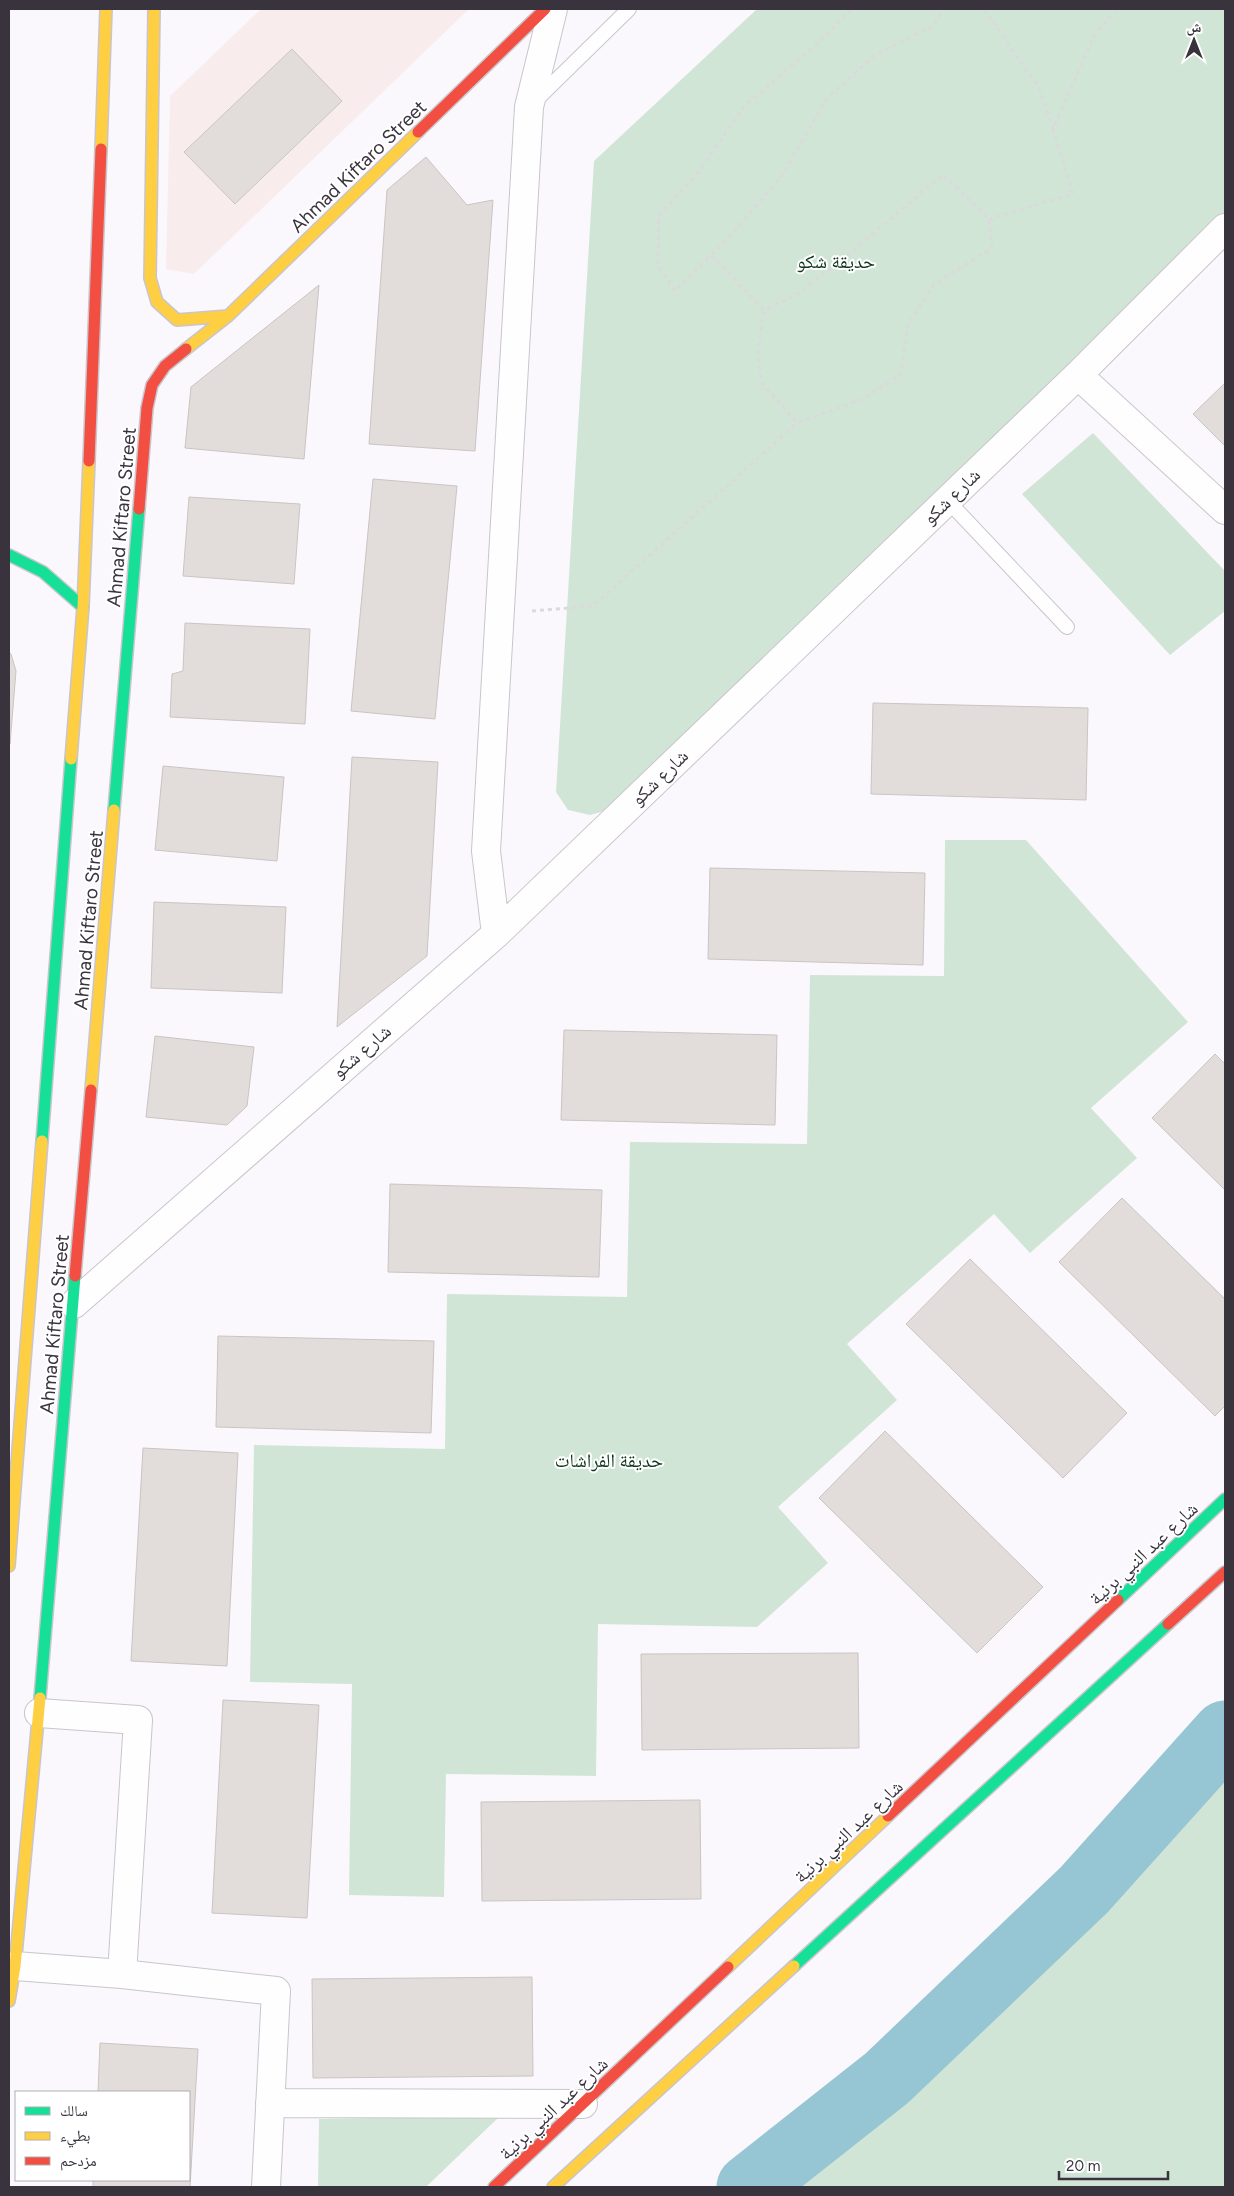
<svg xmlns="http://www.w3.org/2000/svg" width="1234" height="2196" font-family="Figtree,'Noto Naskh Arabic',sans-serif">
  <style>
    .education { fill: #f9ecec }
    .green { fill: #d1e5d7 }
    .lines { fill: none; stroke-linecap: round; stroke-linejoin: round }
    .river { stroke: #96c6d3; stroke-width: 65 }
    .building { fill: #e2dcda; stroke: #cac4c2 }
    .lane-casing { stroke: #c9c5cc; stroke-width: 16 }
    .street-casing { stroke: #c9c5cc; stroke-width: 30 }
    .fast-casing { stroke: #c9c5cc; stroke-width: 14 }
    .slow-casing { stroke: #c9c5cc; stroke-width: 14 }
    .jam-casing { stroke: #c9c5cc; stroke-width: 14 }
    .path { stroke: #dbd9dc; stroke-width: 3; stroke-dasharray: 4 4; stroke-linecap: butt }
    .lane { stroke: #fefeff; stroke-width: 14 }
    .street { stroke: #fefeff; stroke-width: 28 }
    .fast { stroke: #16e098; stroke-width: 11 }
    .slow { stroke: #ffcf43; stroke-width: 11 }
    .jam { stroke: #f24e42; stroke-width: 11 }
    .labels { text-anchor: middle; stroke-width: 4; stroke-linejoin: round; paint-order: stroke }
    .street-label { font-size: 19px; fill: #39333e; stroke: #fff }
    .park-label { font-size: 19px; fill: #0f351c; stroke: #fff }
  </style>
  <rect width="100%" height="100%" fill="#faf8fc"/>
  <!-- education -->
  <path class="education" d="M261,9H469L194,274L166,269L170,96Z"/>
  <!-- green -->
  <path class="green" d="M757,9H1225V219L608,810L590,815L568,810L556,792L594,161Z
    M1093,433L1225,571V611L1170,655L1022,494Z
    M945,840H1026L1188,1022L1091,1108L1137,1158L1030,1253L994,1214L847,1344L897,1400L778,1507L828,1563L757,1627L598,1624L596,1776L446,1774L444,1897L349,1895L352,1684L250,1682L254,1445L445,1449L447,1294L627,1297L630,1142L807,1144L810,975L944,976Z
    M1225,1769V2187H788L903,2096L1102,1907Z
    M500,2116L426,2187H318L319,2119Z"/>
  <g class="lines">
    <!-- river -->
    <path class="river" d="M749,2187L887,2078L1084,1890L1225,1733"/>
  </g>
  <!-- building -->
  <path class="building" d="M292,49L342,101L235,204L184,152Z
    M426,157L467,205L493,200L475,451L369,444L387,190Z
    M319,285L304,459L185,448L191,387Z
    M1225,383V446L1193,414Z
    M373,479L457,486L435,719L351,711Z
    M189,497L300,504L294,584L183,576Z
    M185,623L310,629L305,724L170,717L172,674L183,671Z
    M9,652L11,654L16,671L10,744Z
    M873,703L1088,708L1086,800L871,794Z
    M352,757L438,762L427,956L337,1027Z
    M163,766L284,777L277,861L155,850Z
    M710,868L925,873L923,965L708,959Z
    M154,902L286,907L282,993L151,988Z
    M564,1030L777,1035L775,1125L561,1120Z
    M155,1036L254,1047L247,1106L227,1125L146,1117Z
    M1215,1054L1225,1064V1190L1152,1118Z
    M390,1184L602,1190L599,1277L388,1272Z
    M1122,1198L1225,1299V1406L1215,1416L1059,1262Z
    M970,1259L1127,1413L1063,1478L906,1324Z
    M218,1336L434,1341L431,1433L216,1427Z
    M885,1431L1043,1587L977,1653L819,1498Z
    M143,1448L238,1453L227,1666L131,1661Z
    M858,1653L859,1748L642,1750L641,1654Z
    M223,1700L319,1705L307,1918L212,1913Z
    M700,1800L701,1899L482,1901L481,1802Z
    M532,1977L533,2076L313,2078L312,1979Z
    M100,2043L198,2049L190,2187H93V2180H189V2092H98Z"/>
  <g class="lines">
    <defs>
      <path id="lane" d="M535,101L629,9
        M947,500L1067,627"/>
      <path id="street" d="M1078,375L1225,510
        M496,934L486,851L529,107L553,9
        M74,1304L496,934L1078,375L1225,228
        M39,1713L138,1720L122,1974
        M15,1966L122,1974L276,1991L266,2187
        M270,2103L583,2104"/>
      <path id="fast" d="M9,555L43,572L83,607
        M114,810L139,509
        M42,1141L71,759
        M1118,1600L1225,1499
        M40,1698L75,1276
        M794,1966L1168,1624"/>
      <path id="slow" d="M154,9L150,278L157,302L177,320L228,316
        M101,149L106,9
        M186,349L228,316L418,132
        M71,759L83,607L89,461
        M91,1090L114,810
        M9,1566L42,1141
        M728,1967L888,1816
        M9,2001L15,1966L40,1698
        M553,2187L794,1966"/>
      <path id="jam" d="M418,132L545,9
        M89,461L101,149
        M139,509L147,408L152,385L165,366L186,349
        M75,1276L91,1090
        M1168,1624L1225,1572
        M888,1816L1118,1600
        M494,2187L728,1967"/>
    </defs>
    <!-- lane casing -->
    <use href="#lane" class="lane-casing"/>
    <!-- street casing -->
    <use href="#street" class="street-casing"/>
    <!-- fast casing -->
    <use href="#fast" class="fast-casing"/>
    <!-- slow casing -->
    <use href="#slow" class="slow-casing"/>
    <!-- jam casing -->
    <use href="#jam" class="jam-casing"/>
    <!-- path -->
    <path class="path" d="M851,9L814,47L744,106L698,173L659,215L658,266L675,291L733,233L784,173L825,100L875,55L933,26L944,9
      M984,9L1039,88L1053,129L1095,34L1117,9
      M989,219L1073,194L1053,129
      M711,255L764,310L795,296L858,247L943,174L989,219L992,248L934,284L908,325L901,374L863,399L797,423L761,382L758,350L764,310
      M532,611L593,606L797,423"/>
    <!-- lane -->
    <use href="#lane" class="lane"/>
    <!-- street -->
    <use href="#street" class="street"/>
    <!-- fast -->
    <use href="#fast" class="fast"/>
    <!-- slow -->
    <use href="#slow" class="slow"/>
    <!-- jam -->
    <use href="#jam" class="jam"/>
  </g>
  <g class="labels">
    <!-- street labels -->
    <g class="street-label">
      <text transform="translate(358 166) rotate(-44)" y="7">Ahmad Kiftaro Street</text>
      <text transform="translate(951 496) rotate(-44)" y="7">شارع شكو</text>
      <text transform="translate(121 517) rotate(-85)" y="7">Ahmad Kiftaro Street</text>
      <text transform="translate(659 777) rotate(-44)" y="7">شارع شكو</text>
      <text transform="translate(88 920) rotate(-85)" y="7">Ahmad Kiftaro Street</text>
      <text transform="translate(361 1051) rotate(-41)" y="7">شارع شكو</text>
      <text transform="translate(54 1324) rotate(-85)" y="7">Ahmad Kiftaro Street</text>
      <text transform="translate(1143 1553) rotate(-43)" y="7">شارع عبد النبي برنية</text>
      <text transform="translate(848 1831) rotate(-43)" y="7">شارع عبد النبي برنية</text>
      <text transform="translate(553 2108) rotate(-43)" y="7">شارع عبد النبي برنية</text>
    </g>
    <!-- park labels -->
    <g class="park-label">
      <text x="836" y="268">حديقة شكو</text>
      <text x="609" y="1467">حديقة الفراشات</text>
    </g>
  </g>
  <!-- border -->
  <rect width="1234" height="2196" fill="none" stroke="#39333e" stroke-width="20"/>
  <!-- legend -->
  <rect x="15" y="2091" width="175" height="90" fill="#ffffff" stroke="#b0adb2"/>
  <rect x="25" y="2107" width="25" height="8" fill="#16e098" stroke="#b0adb2"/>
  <text x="60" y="2116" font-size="15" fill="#39333e">سالك</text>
  <rect x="25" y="2132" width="25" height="8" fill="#ffcf43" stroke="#b0adb2"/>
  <text x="60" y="2141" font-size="15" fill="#39333e">بطيء</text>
  <rect x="25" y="2157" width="25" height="8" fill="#f24e42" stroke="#b0adb2"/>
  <text x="60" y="2166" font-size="15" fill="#39333e">مزدحم</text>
  <!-- north arrow -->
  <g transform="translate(1194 40)" stroke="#ffffff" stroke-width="4" paint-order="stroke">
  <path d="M0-4L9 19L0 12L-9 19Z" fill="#39333e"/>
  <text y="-8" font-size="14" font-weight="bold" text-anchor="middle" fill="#39333e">ش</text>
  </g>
  <!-- scale -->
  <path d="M1059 2171v8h109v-8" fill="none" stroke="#39333e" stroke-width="2.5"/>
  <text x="1066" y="2171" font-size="15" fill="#39333e" stroke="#ffffff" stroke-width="4" paint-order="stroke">20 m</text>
</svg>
